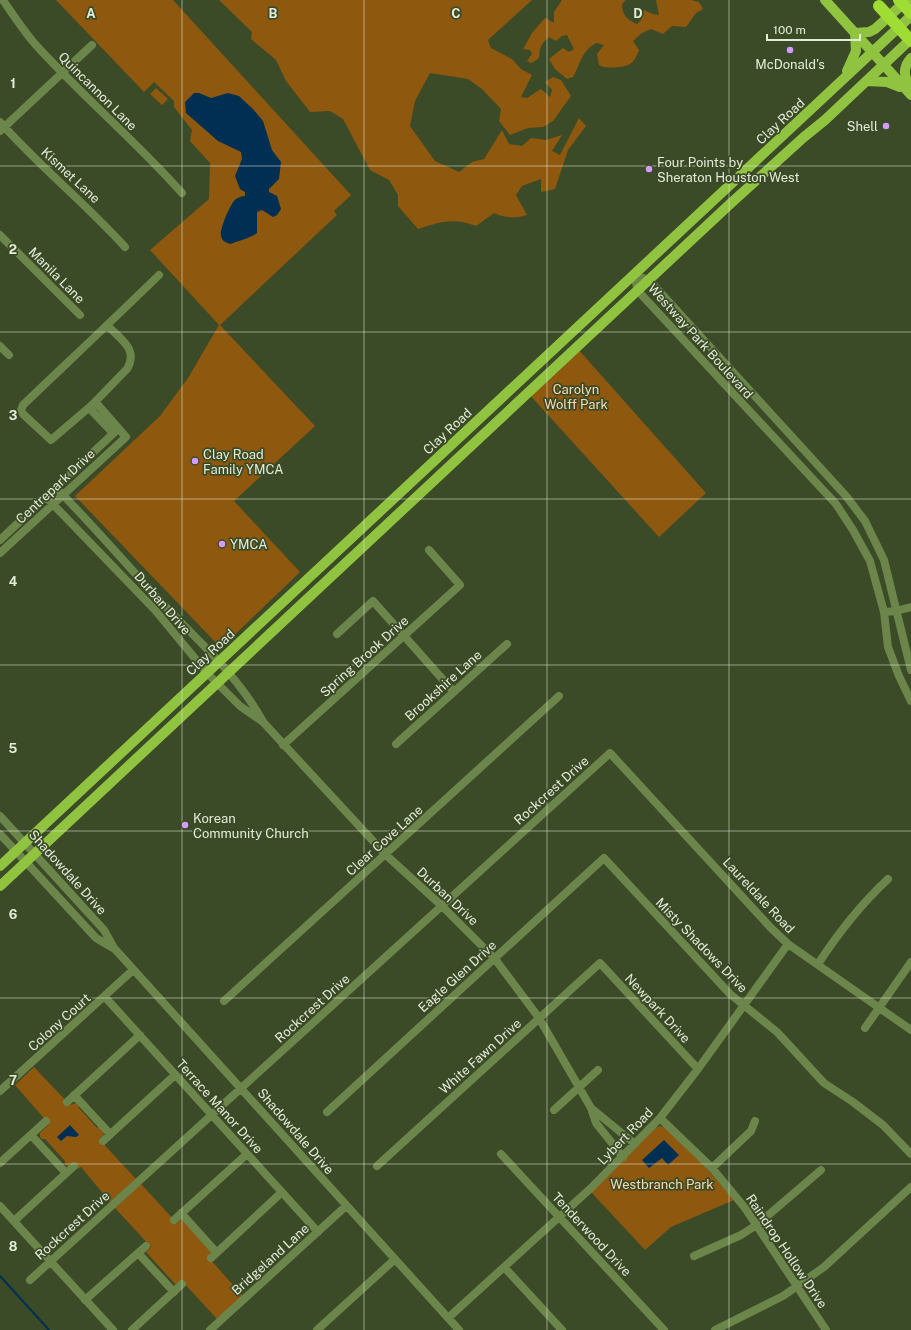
<svg xmlns="http://www.w3.org/2000/svg" width="911" height="1330" font-family="'Public Sans',sans-serif">
  <style>
    .green { fill: #8e590f }
    .water { fill: #002f54 }
    .lines { fill: none; stroke-linecap: round; stroke-linejoin: round }
    .stream { stroke: #002f54; stroke-width: 2 }
    .minor { stroke: #6c854a; stroke-width: 8 }
    .major { stroke: #90c33f; stroke-width: 10 }
    .highway-bridge { stroke: #9fdc34; stroke-width: 12 }
    .grid { fill: none; stroke: #e2ecd7; stroke-width: 1; stroke-opacity: 0.55 }
    .poi-dot { fill: #d19dfe; stroke: #3b4a27; stroke-width: 1.5 }
    .labels { text-anchor: middle; stroke-width: 3.5; stroke-linejoin: round; paint-order: stroke }
    .poi-label { font-size: 13px; fill: #e2ecd7; stroke: #3b4a27; text-anchor: start }
    .street-label { font-size: 13px; fill: #e2ecd7; stroke: #3b4a27 }
    .park-label { font-size: 13px; fill: #fed8b1; stroke: #3b4a27 }
    .grid-label { font-size: 13px; text-anchor: middle; font-weight: bold; fill: #e2ecd7; stroke: #3b4a27; stroke-width: 3.5; stroke-linejoin: round; paint-order: stroke }
  </style>
  <rect width="100%" height="100%" fill="#3b4a27"/>
  <!-- green -->
  <path class="green" d="M56,0H173L351,195L334,211L337,215L220,325L315,426L234,501L300,572L221,648L75,496L160,416L188,378L219,325L150,250L209,199L210,163L190,141L192,130L174,107V101L154,82L144,92Z
    M219,0H532L488,40L491,48L512,59L521,69L532,75L521,97L527,98L541,89L550,97L552,90L545,82L553,77L561,80L571,96L553,121L543,127L528,128L510,135L499,121L501,109L482,89L468,79L430,73L415,101L410,126L435,161L459,172L472,162L484,159L502,130L509,144L522,146L531,138L546,140L562,135L552,151L560,155L579,118L586,126L568,150L555,189L541,192V179L522,186L516,195L527,215C515,219 506,218 494,213L476,226C455,217 439,222 418,229L398,206V195L389,180L370,170L343,119L330,111L310,112L286,81L276,60L251,39L252,32Z
    M562,0H626L622,4C622,15 627,20 637,24L642,19L639,15L644,10L653,14L659,15L656,0H691L699,2L703,9L696,13L686,27L672,26L663,34L651,29L642,33L633,41L639,50C637,55 635,61 630,64C623,68 605,69 599,65L597,54L604,45L597,43C582,49 580,65 573,77L567,79L555,69L549,59L563,48L569,52L574,49L567,35L562,36L556,41L549,37C547,39 543,42 542,45C536,54 545,57 531,63L527,61L532,54L530,50L523,49L532,33L545,18L554,23V12Z
    M156,88L168,99L162,105L150,94Z
    M577,348L706,493L659,537L528,393Z
    M34,1067L70,1105L76,1103L79,1106L78,1107L97,1128L99,1126L104,1134L99,1139L136,1179L110,1202L81,1167L78,1169L73,1164L69,1166L65,1165V1161L45,1139H42L40,1137V1133L49,1124L15,1085Z
    M661,1126C678,1132 720,1184 734,1200L671,1227L645,1250L591,1192L654,1128Z
    M141,1184L177,1223L182,1219L213,1252L208,1257L243,1296L217,1319L182,1281L176,1285L146,1252L151,1247L115,1208Z"/>
  <!-- water -->
  <path class="water" d="M194,93H199L211,98L228,93L239,96L253,109L263,121L272,150L281,162L279,179L269,189V192L277,196L281,209L277,215L273,217L262,210L257,212V233C251,238 238,241 230,244C225,242 222,241 221,236C219,230 231,202 236,199C239,197 242,196 245,196V192L240,189L235,176L242,159L241,152L218,141L186,113L185,102Z
    M70,1125L79,1135L76,1137L67,1136L61,1141L57,1137Z
    M664,1140L679,1155L668,1165L662,1158L649,1168L642,1160Z"/>
  <g class="lines">
    <!-- stream -->
    <path class="stream" d="M0,1276L49,1330"/>
    <!-- minor -->
    <path class="minor" d="M3,0C13,15 23,30 35,44C82,96 136,141 182,193
      M0,122C39,166 85,203 125,247
      M0,131L92,45
      M0,235L80,315
      M634,275L638,291L836,504L853,530L870,561L884,612L888,647L899,676L911,701
      M634,275L649,280L846,496L865,521L884,560L911,670
      M107,325C120,339 139,349 127,369L92,405L51,440L23,414L21,410L23,405C68,362 114,319 159,275
      M0,346L9,355
      M92,405V411L113,433
      M56,488C93,525 126,564 161,602C197,640 236,673 262,720
      M46,497L155,610L207,673L240,706L263,722L386,855L442,906L495,959L539,1018L591,1108L596,1123L623,1157
      M0,540L118,429
      M0,553L126,437L98,405H92
      M884,612L896,611L911,607
      M337,634L373,601L454,692
      M396,744L507,644
      M283,745L460,585L429,550
      M0,816L104,930L114,948L459,1330
      M0,834L96,938L113,948
      M818,964C839,932 860,905 888,879
      M105,997L318,1232
      M224,1001L559,696
      M865,1028L911,962
      M0,1091L133,970
      M74,1095L110,1134
      M67,1102L140,1035
      M591,1108L635,1144
      M554,1110L598,1070
      M327,1112L604,858L730,994L777,1032L824,1083L853,1102L883,1125L911,1154
      M660,1118L712,1168L745,1208L826,1330
      M31,1135L66,1173
      M103,1141L175,1075
      M501,1154L664,1330
      M0,1163L46,1121
      M377,1166L600,963L698,1069
      M712,1168L751,1131L755,1121
      M0,1206L113,1330
      M181,1213L216,1252
      M174,1220L247,1154
      M14,1221L74,1166
      M138,1253L174,1292
      M694,1256L741,1235L758,1224L821,1170
      M211,1258L282,1192
      M504,1267L562,1330
      M30,1280L610,753L771,928L788,944L911,1030
      M85,1300L146,1246
      M448,1318L591,1188L660,1118L698,1069L788,944
      M132,1330L182,1284
      M210,1330L346,1206
      M317,1330L394,1260
      M715,1330L783,1296L824,1267L911,1187"/>
    <!-- major -->
    <path class="major" d="M825,0L911,95
      M855,33L869,32L875,29L907,0
      M911,58C901,69 905,78 911,90
      M847,71L856,51L855,33
      M867,81L887,82L900,87
      M0,866L911,16
      M0,886L730,204L804,137L825,120L911,39"/>
    <!-- highway-bridge -->
    <path class="highway-bridge" d="M899,0L911,13
      M879,6L911,41"/>
  </g>
  <!-- grid -->
  <path class="grid" d="M182,0V1330M364,0V1330M547,0V1330M729,0V1330M0,166H911M0,332H911M0,499H911M0,665H911M0,831H911M0,998H911M0,1164H911"/>
  <!-- markers -->
  <g class="poi-dot">
    <circle cx="790" cy="50" r="4"/>
    <circle cx="886" cy="126" r="4"/>
    <circle cx="649" cy="169" r="4"/>
    <circle cx="195" cy="461" r="4"/>
    <circle cx="222" cy="544" r="4"/>
    <circle cx="185" cy="825" r="4"/>
  </g>
  <g class="labels">
    <!-- poi labels -->
    <g class="poi-label">
      <text x="790" y="69" text-anchor="middle">McDonald's</text>
      <text x="878" y="131" text-anchor="end">Shell</text>
      <text x="657" y="167">Four Points by<tspan x="657" dy="15">Sheraton Houston West</tspan></text>
      <text x="203" y="459">Clay Road<tspan x="203" dy="15">Family YMCA</tspan></text>
      <text x="230" y="549">YMCA</text>
      <text x="193" y="823">Korean<tspan x="193" dy="15">Community Church</tspan></text>
    </g>
    <!-- street labels -->
    <g class="street-label">
      <text transform="translate(98 91) rotate(45)" y="5">Quincannon Lane</text>
      <text transform="translate(780 121) rotate(-43)" y="5">Clay Road</text>
      <text transform="translate(71 175) rotate(43)" y="5">Kismet Lane</text>
      <text transform="translate(57 275) rotate(45)" y="5">Manila Lane</text>
      <text transform="translate(701 341) rotate(48)" y="5">Westway Park Boulevard</text>
      <text transform="translate(447 431) rotate(-43)" y="5">Clay Road</text>
      <text transform="translate(55 486) rotate(-43)" y="5">Centrepark Drive</text>
      <text transform="translate(163 603) rotate(49)" y="5">Durban Drive</text>
      <text transform="translate(210 652) rotate(-43)" y="5">Clay Road</text>
      <text transform="translate(364 656) rotate(-42)" y="5">Spring Brook Drive</text>
      <text transform="translate(443 685) rotate(-42)" y="5">Brookshire Lane</text>
      <text transform="translate(551 790) rotate(-42)" y="5">Rockcrest Drive</text>
      <text transform="translate(384 840) rotate(-42)" y="5">Clear Cove Lane</text>
      <text transform="translate(68 872) rotate(48)" y="5">Shadowdale Drive</text>
      <text transform="translate(759 895) rotate(47)" y="5">Laureldale Road</text>
      <text transform="translate(448 896) rotate(43)" y="5">Durban Drive</text>
      <text transform="translate(702 945) rotate(46)" y="5">Misty Shadows Drive</text>
      <text transform="translate(457 976) rotate(-42)" y="5">Eagle Glen Drive</text>
      <text transform="translate(312 1008) rotate(-42)" y="5">Rockcrest Drive</text>
      <text transform="translate(658 1008) rotate(47)" y="5">Newpark Drive</text>
      <text transform="translate(59 1022) rotate(-42)" y="5">Colony Court</text>
      <text transform="translate(480 1056) rotate(-42)" y="5">White Fawn Drive</text>
      <text transform="translate(220 1106) rotate(48)" y="5">Terrace Manor Drive</text>
      <text transform="translate(296 1131) rotate(49)" y="5">Shadowdale Drive</text>
      <text transform="translate(625 1136) rotate(-46)" y="5">Lybert Road</text>
      <text transform="translate(72 1225) rotate(-42)" y="5">Rockcrest Drive</text>
      <text transform="translate(592 1234) rotate(47)" y="5">Tenderwood Drive</text>
      <text transform="translate(787 1251) rotate(56)" y="5">Raindrop Hollow Drive</text>
      <text transform="translate(270 1259) rotate(-42)" y="5">Bridgeland Lane</text>
    </g>
    <!-- park labels -->
    <g class="park-label">
      <text x="576" y="394">Carolyn<tspan x="576" dy="15">Wolff Park</tspan></text>
      <text x="662" y="1189">Westbranch Park</text>
    </g>
  </g>
  <g class="grid-label">
    <text x="91" y="18">A</text>
    <text x="273" y="18">B</text>
    <text x="456" y="18">C</text>
    <text x="638" y="18">D</text>
    <text x="13" y="88">1</text>
    <text x="13" y="254">2</text>
    <text x="13" y="420">3</text>
    <text x="13" y="586">4</text>
    <text x="13" y="753">5</text>
    <text x="13" y="919">6</text>
    <text x="13" y="1085">7</text>
    <text x="13" y="1251">8</text>
  </g>
  <!-- scale -->
  <path d="M767 34v6h93v-6" fill="none" stroke="#e2ecd7" stroke-width="2"/>
  <text x="773" y="34" font-size="12" fill="#e2ecd7" stroke="#3b4a27" stroke-width="3" paint-order="stroke">100 m</text>
</svg>
